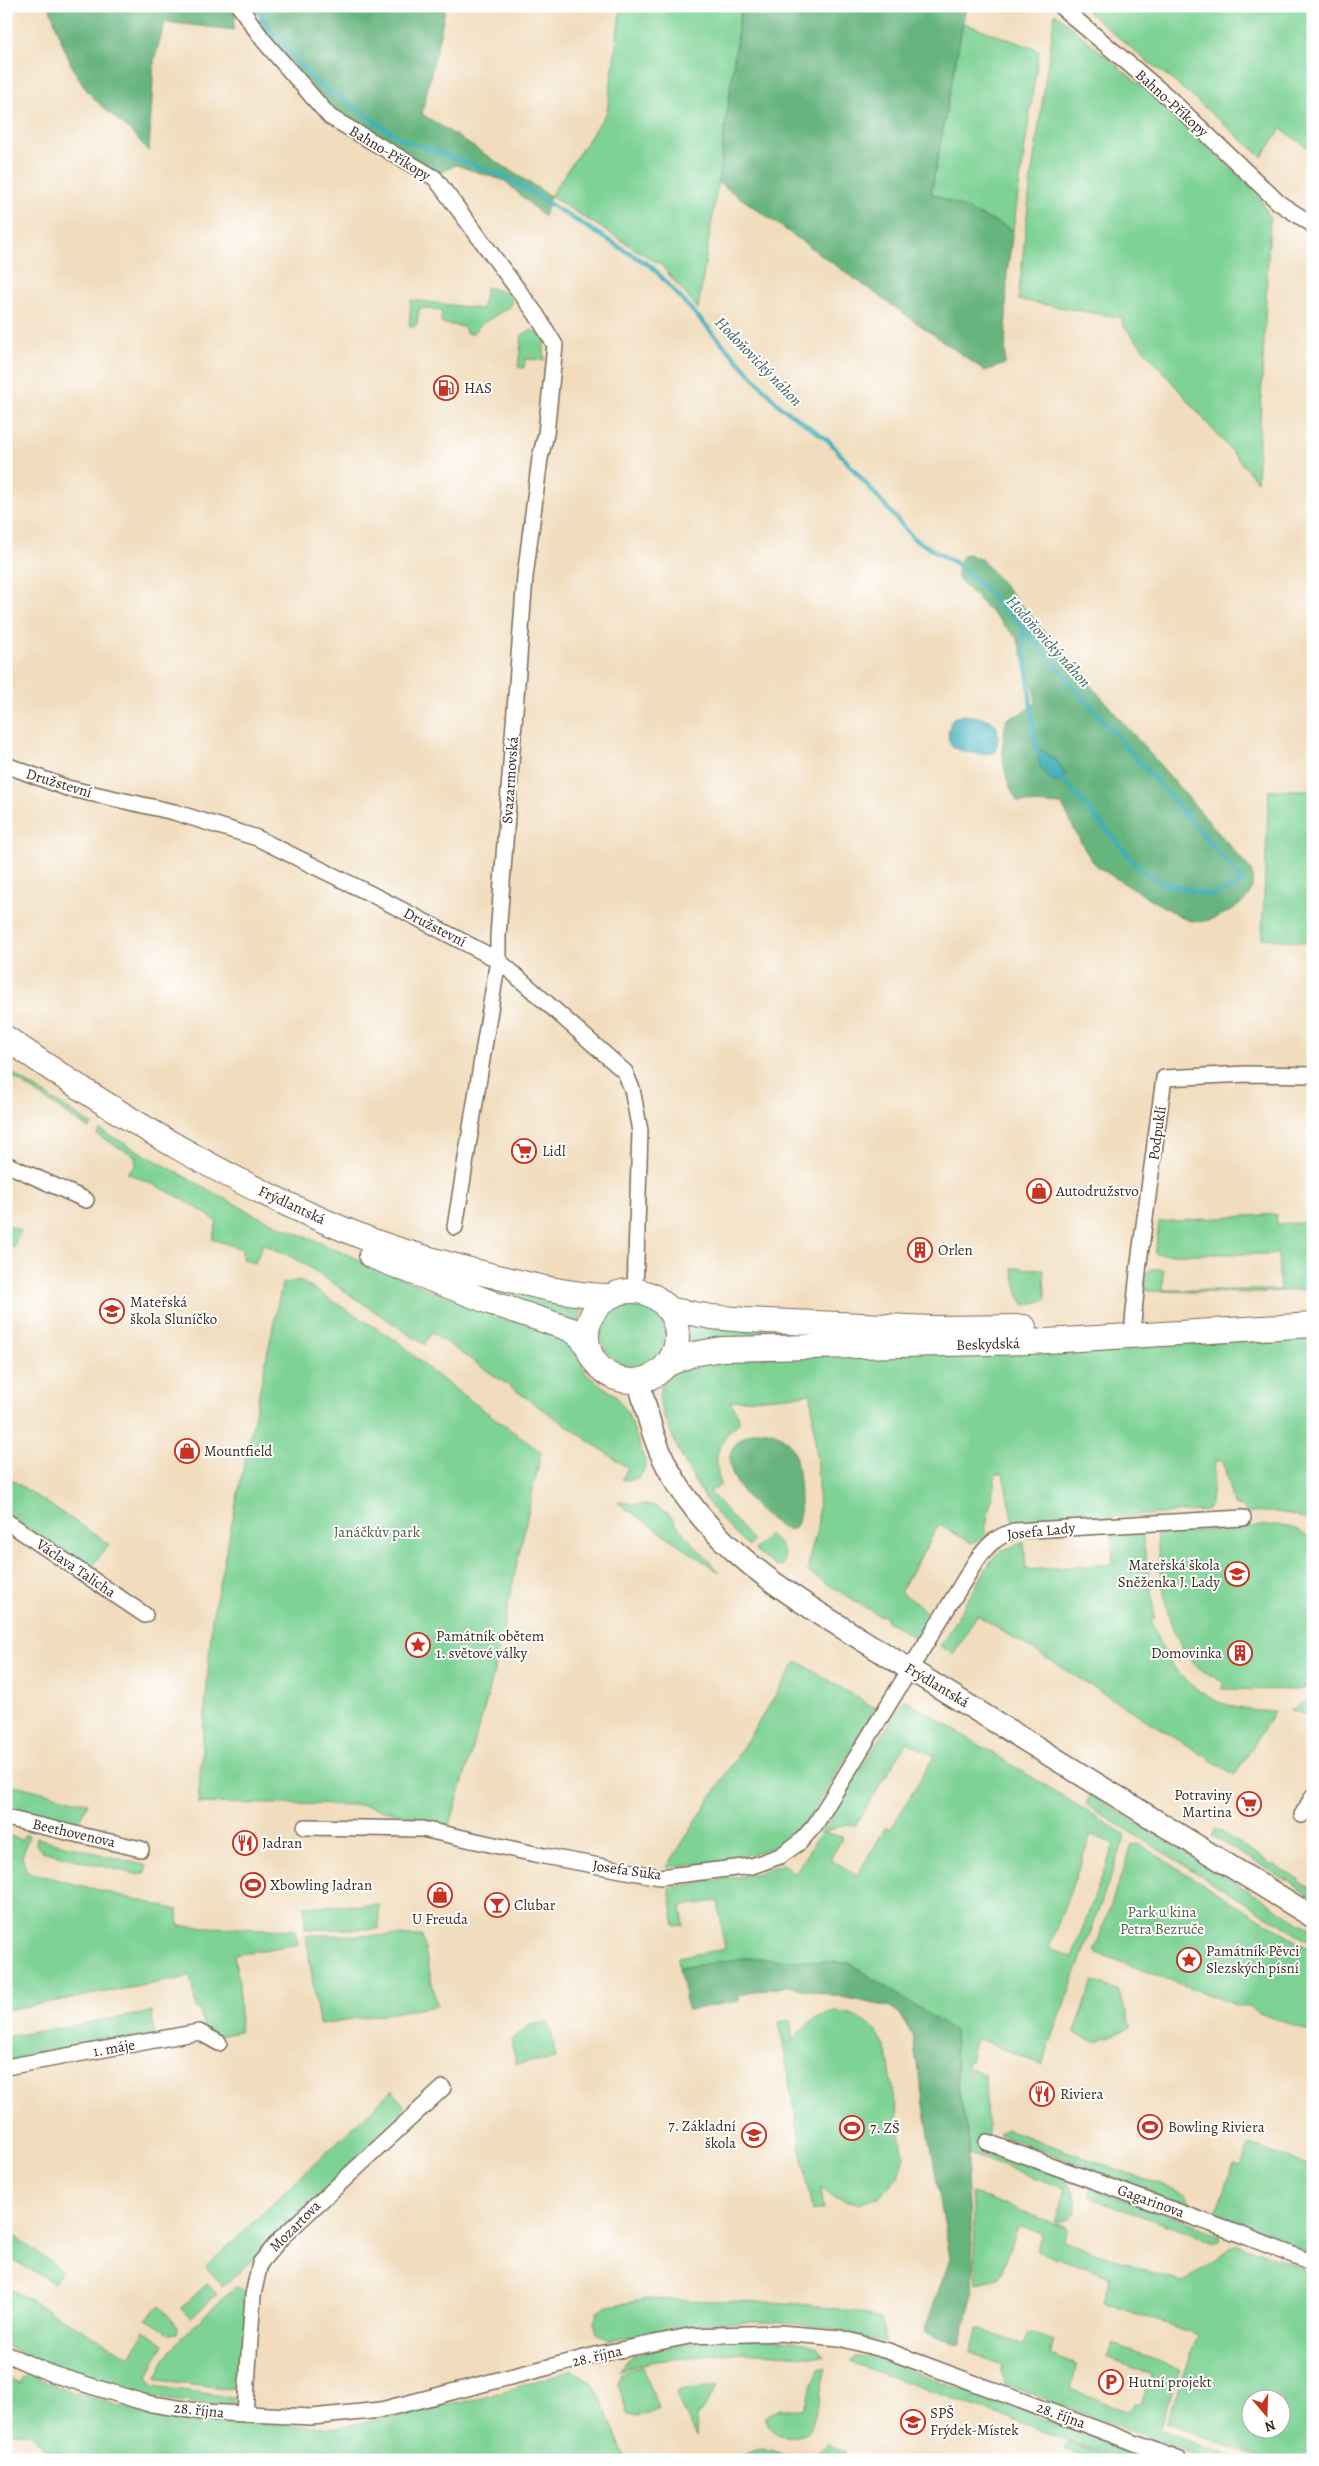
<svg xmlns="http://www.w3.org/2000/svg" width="1319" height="2466" font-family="Alegreya,serif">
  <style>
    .green { fill: #7dd294; stroke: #5c7e59; fill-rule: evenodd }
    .forest { fill: #66b47e; stroke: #506f4e }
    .water { fill: #40b0ba; stroke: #3e6d6c }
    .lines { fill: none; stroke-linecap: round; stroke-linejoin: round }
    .stream { stroke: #40b0ba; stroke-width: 4.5 }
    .street-casing { stroke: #7b6956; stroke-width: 18 }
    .secondary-casing { stroke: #7b6956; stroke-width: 24 }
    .primary-casing { stroke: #7b6956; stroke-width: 26 }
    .street { stroke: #fff; stroke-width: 15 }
    .secondary { stroke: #fff; stroke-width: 21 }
    .primary { stroke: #fff; stroke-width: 24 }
    .labels { text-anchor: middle; stroke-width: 4; stroke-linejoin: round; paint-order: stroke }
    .street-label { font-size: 15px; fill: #3b2a1e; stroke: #fff }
    .poi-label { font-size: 15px; fill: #3b2a1e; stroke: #fff; text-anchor: start }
    .park-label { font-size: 15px; fill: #4f5c41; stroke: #fff }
    .water-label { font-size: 16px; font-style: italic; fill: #3d605c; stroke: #fff }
  </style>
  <rect width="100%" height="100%" fill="#fff"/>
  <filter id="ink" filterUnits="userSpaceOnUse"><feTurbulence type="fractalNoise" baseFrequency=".02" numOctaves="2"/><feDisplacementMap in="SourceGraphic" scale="10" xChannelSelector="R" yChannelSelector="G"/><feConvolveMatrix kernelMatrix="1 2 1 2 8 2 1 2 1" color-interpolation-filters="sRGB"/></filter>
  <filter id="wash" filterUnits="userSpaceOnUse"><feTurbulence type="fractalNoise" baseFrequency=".0096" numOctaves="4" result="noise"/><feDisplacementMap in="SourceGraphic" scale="20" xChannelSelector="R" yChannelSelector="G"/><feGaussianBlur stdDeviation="1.12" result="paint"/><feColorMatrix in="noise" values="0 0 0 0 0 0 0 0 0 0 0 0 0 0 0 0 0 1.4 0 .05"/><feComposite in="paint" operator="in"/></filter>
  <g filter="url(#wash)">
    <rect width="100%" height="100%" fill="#f1ddbd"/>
    <!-- green -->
    <path class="green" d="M621,6H741L718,182L698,309L661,265L550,196L607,112Z
      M1081,6H1313V151L1281,129L1262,157L1169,77L1148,62Z
      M1055,13L1166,107L1258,193L1270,218L1257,481L1122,324L1123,318L1018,300L1031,179Z
      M963,23L1039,50L1013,230L931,193Z
      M486,287L510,294L512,300L509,307L482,324L472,334L466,333L464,327L441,323L442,310L419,308L417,324L413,327H409L411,300L482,309Z
      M531,330L536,332L544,339V360L525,359L524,368L518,367L522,335Z
      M1269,790H1313V943L1262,938Z
      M6,1069L92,1125L89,1129L6,1072Z
      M100,1130L255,1215L430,1290L568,1339L587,1375L615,1395L628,1414L646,1464C643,1476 635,1483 622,1479L628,1468L431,1332L425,1345L298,1260L263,1244L255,1263L242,1259V1249L212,1239L217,1222C189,1200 160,1187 127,1173L136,1164L135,1156L97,1135Z
      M1276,1214L1277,1224L1313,1222V1289L1256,1293L1147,1291L1145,1289V1274L1151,1269H1163V1290H1280L1278,1254H1155L1159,1222Z
      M6,1224L21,1231L13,1247L6,1243Z
      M1012,1268L1043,1269L1046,1300L1025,1305L1019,1297Z
      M445,1276L585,1305L578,1323Z
      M299,1280L400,1343L433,1373L541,1452L491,1685L450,1825L361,1805L198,1803L212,1618L282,1284Z
      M601 1334a32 32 0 1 1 64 0a32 32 0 1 1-64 0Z
      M686,1325L723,1329H801V1339L687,1345L689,1339Z
      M1313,1333V1524C1293,1511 1268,1510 1245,1514V1508L1233,1504L1223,1461H1215L1211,1504L1205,1511L1021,1523H1015L1012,1518L1003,1474H996L984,1537L972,1543L939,1525L900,1592C921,1606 939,1613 919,1640L887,1621L886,1616L878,1615L808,1572C808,1553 817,1538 818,1519C820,1478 814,1435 811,1394L730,1401L738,1415L739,1423C735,1427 730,1429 727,1434C715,1449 714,1467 721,1484L710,1492L753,1541L749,1546C710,1514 687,1473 668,1426C663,1415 656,1398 661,1386C668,1371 689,1366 703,1360Z
      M6,1476L109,1544L90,1569L6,1513Z
      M620,1502L654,1506L668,1513L685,1535L719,1572L618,1503Z
      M1276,1525L1297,1529L1313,1540V1683L1306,1688L1297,1690L1222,1689L1223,1682C1210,1675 1197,1669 1188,1657C1163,1624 1162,1574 1156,1534Z
      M1142,1532L1155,1618L1151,1620C1168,1679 1213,1714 1275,1711L1235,1775L977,1615L953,1654L940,1646L991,1561L1003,1550L1024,1542L1026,1570L1113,1564L1112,1535Z
      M768,1534C778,1542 789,1551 782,1566L777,1567L755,1550Z
      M797,1661L876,1709L808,1820L777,1846L725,1862L667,1867Z
      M1313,1696V1717L1290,1710Z
      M905,1699L1124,1834V1840L1042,2065L976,2038L970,2061H967L969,2078L971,2077V2068L985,2074L988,2149C1006,2156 1024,2163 1042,2170C1049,2172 1059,2174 1064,2179C1080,2191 1083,2224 1055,2222L1066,2189L969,2154V2142L957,2081L954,2031L849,1963L743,1958L679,1968L678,1957L725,1949L718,1901L681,1906L684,1925L675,1926L669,1888L755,1874L782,1864L795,1873ZM907,1742L934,1756L891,1829L886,1827L857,1875L830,1859L843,1837L823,1832L847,1824L855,1826ZM1091,1835L1114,1844L1072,1957L1049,1948Z
      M6,1783L88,1803L81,1819L68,1823L6,1808Z
      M1091,1795L1313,1930V1944L1088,1806L1086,1803Z
      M1216,1829L1266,1860L1270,1865H1275L1300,1881L1301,1884L1313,1888V1896L1212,1836Z
      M6,1835L22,1840L24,1835H29L22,1857L27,1872L178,1910L179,1926L295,1930L298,1944L234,1955L239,1982L240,2032L218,2036L204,2031L200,2009H197L190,1977L6,2010Z
      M37,1838L147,1866L145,1872L139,1875L41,1851L36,1844Z
      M1138,1844L1313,1951V2033L1259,2013C1252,2006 1248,2005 1239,2006L1094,1952L1132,1845Z
      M379,1905V1929H305V1906Z
      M306,1935L422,1936L437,2006L319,2024Z
      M1093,1981L1117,1990L1132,2027L1096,2042L1074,2034Z
      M152,2012L154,2033L6,2062V2037Z
      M836,2012C863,2014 878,2027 887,2052L904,2157L897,2179L880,2196L858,2203L835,2198L821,2187L824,2209L812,2211L779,2022L790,2020L794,2042C803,2024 817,2015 836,2012Z
      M549,2022L556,2058L516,2064L512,2039L530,2025Z
      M392,2090L404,2105L399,2119L276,2238L223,2286L206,2267Z
      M1006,2129L1186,2194L1191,2202L1192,2208L999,2134Z
      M1250,2145L1313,2167V2254L1214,2217L1233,2165L1240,2167Z
      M1092,2188L1219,2234L1221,2239L1215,2242L1091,2198L1089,2192Z
      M972,2193L1067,2228L1064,2241L1183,2283L1237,2244L1313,2272V2440L1306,2460H1265L1166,2423L1198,2335L1103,2302L1111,2277L1036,2250L1042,2234L1019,2225L999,2278L977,2283ZM1252,2398H1282V2428H1252Z
      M6,2230L60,2269L61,2272L54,2283L6,2256Z
      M207,2284L217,2294L191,2318L181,2308Z
      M6,2286L130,2357L145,2331L164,2344L147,2377L153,2386L238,2398L232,2404L221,2406C198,2403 175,2401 152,2397C102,2387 51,2369 6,2346Z
      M236,2287L242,2289L247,2297L242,2390L158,2380L156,2377L164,2361L183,2335Z
      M648,2299C725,2303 806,2296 881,2319L885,2342C863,2337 841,2330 818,2327C748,2316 678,2324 610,2341L597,2333L594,2322L597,2312L608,2306Z
      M160,2306L178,2327L177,2333L171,2334L146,2319Z
      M978,2329L1024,2345L1029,2332L1054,2341L1049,2355L1078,2365L1070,2390L1129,2411L1134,2403L1141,2404L1152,2375L1108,2358L1113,2344L1180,2369L1159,2430L1240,2460H1210L1006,2385L1001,2372L1003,2365L970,2353Z
      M761,2339L806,2343L817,2347L824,2357L741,2352L655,2361L620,2370L631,2356L677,2345L714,2340Z
      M870,2356L1156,2460H1123L850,2362L855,2358Z
      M643,2366L658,2408L638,2417L628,2415L618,2383L621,2373Z
      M819,2369H826C823,2380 815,2422 810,2429C804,2437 793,2437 785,2436C772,2434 769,2427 765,2416L780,2409H803Z
      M571,2370L592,2382L598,2391L626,2460H57L30,2434L6,2432V2390L10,2379L19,2384L23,2378L30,2374L59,2388L160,2418L337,2428L482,2398Z
      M718,2385L697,2418L696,2437L676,2394L678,2390Z
      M1067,2441L1116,2460H1091L1064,2449Z
      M826,2444L846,2452L843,2460H815L818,2452Z
      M761,2448L778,2452L795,2460H748L745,2454Z"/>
    <!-- forest -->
    <path class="forest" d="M49,6H210L235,13L234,30L165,22L154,61L149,152C131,127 108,115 89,93C69,69 60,35 49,6Z
      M264,6H446L422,114L550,196L544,217L505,181L456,165L440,173L333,112L257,27Z
      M741,6H966L931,193L1013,230L1007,274L1005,364L985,371L718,182Z
      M968,554L982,560L1251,870C1255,886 1251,897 1238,906C1223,915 1206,925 1188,920C1179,917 1104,872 1096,865C1085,855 1070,819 1062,805L1018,802C1002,778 999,747 1007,719L1022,713L1036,703L1034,690L1017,638L956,577L963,555Z
      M758,1430C774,1430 788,1437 794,1452C799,1466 804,1517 795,1528L787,1530C754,1512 694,1452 758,1430Z
      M743,1958L849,1963L954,2031L957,2081L969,2142L967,2180L974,2267L973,2294L960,2345L924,2332L950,2258L912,2035L900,2014L890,2007L788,1986L739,1995V2001L688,2010L679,1968Z"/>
    <!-- water -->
    <path class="water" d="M963,715C992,719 1003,718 996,752C983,756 965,753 952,747C946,738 948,727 953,718Z
      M1040,749L1058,762L1065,775L1061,781L1053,782L1040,767L1038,750Z"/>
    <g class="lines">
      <!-- stream -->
      <path class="stream" d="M255,6L274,35L314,80L401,139L504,176L652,267L780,406L829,441L914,539L962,567L1022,627L1244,882L1212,896L1161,882L1142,871L1060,776
        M1022,627L1036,748L1040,753"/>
    </g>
  </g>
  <g filter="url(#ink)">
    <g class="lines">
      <defs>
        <path id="street" d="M239,6L264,41L330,117L435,178L536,314L555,345L546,434L540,458L525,577L498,936V960L455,1227
          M1060,6L1168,97L1279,203L1313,225
          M6,765L67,788L174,812L257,838L377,897L498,960L625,1072L632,1089L640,1131L635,1291
          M6,1164L86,1200
          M1134,1336L1133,1322L1139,1262L1164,1078L1247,1074L1313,1075
          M6,1521L145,1615
          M1302,1815L1313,1796
          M6,1818L141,1849
          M305,1827L422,1829L544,1856L660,1877L752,1866L780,1856L800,1842L815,1825L976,1561C987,1546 995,1537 1014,1531L1243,1518
          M6,2067L199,2032L219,2043
          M987,2142L1242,2235L1313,2263
          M6,2354L52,2374L146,2403L203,2412L312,2417L381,2410L600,2354L689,2336L779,2333L840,2338L888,2351L1180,2460
          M245,2414L253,2295L260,2263L282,2237L443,2088"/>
        <path id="secondary" d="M639,1382C647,1412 653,1441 668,1468C712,1552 798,1600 875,1648L1313,1917"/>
        <path id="primary" d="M6,1038C121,1118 243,1191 373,1241C410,1255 448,1264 486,1274C527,1284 566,1295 609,1296
          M371,1256L492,1303L572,1330L581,1337L589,1349
          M587 1336a45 45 0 1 1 90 0a45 45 0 1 1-90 0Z
          M667,1309L712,1317L746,1320L933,1328L1024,1327
          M666,1365L693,1354L722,1349L1030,1342L1313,1325"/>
      </defs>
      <!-- street casing -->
      <use href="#street" class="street-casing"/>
      <!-- secondary casing -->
      <use href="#secondary" class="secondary-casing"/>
      <!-- primary casing -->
      <use href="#primary" class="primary-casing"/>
      <!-- street -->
      <use href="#street" class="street"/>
      <!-- secondary -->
      <use href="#secondary" class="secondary"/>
      <!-- primary -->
      <use href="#primary" class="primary"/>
    </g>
  </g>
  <!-- icons -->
  <defs>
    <symbol id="fuel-ring" viewBox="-11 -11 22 22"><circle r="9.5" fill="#fff" stroke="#c8321e" stroke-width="1.5"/><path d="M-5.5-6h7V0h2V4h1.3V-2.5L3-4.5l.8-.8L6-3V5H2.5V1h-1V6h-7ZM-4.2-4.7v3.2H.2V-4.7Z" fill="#c8321e"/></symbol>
    <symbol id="supermarket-ring" viewBox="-11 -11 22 22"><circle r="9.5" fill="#fff" stroke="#c8321e" stroke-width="1.5"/><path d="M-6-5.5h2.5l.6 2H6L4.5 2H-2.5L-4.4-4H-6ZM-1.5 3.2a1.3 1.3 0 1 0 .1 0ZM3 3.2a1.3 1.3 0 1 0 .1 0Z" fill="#c8321e"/></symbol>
    <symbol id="shop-ring" viewBox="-11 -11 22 22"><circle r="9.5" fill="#fff" stroke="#c8321e" stroke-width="1.5"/><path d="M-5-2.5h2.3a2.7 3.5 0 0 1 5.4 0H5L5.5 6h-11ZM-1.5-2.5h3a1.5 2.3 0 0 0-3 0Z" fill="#c8321e"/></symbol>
    <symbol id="building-ring" viewBox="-11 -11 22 22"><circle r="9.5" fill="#fff" stroke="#c8321e" stroke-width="1.5"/><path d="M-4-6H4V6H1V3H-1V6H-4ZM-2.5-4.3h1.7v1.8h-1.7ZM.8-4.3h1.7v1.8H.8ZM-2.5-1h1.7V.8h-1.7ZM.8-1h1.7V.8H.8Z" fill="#c8321e"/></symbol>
    <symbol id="school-ring" viewBox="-11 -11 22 22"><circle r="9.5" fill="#fff" stroke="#c8321e" stroke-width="1.5"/><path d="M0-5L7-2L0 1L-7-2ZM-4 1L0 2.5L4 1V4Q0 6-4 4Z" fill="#c8321e"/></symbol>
    <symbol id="sight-ring" viewBox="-11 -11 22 22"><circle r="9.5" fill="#fff" stroke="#c8321e" stroke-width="1.5"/><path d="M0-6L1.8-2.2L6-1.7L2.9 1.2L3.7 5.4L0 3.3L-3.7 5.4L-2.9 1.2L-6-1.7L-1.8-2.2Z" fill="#c8321e"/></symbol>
    <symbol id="restaurant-ring" viewBox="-11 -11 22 22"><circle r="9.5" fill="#fff" stroke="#c8321e" stroke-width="1.5"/><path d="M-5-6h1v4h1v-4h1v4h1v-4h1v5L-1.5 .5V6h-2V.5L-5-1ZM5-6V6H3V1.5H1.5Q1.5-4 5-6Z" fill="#c8321e"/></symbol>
    <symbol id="stadium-ring" viewBox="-11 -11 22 22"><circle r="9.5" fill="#fff" stroke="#c8321e" stroke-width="1.5"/><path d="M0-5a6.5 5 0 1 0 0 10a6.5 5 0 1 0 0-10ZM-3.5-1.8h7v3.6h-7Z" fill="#c8321e"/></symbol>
    <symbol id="bar-ring" viewBox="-11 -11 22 22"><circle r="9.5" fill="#fff" stroke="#c8321e" stroke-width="1.5"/><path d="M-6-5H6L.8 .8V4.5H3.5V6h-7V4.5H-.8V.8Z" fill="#c8321e"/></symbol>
    <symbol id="parking-ring" viewBox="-11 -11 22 22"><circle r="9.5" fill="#fff" stroke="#c8321e" stroke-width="1.5"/><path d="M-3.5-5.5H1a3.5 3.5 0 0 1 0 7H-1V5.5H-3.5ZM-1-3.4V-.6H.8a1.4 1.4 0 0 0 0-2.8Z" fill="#c8321e"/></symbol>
    <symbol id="university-ring" viewBox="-11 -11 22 22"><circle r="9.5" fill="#fff" stroke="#c8321e" stroke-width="1.5"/><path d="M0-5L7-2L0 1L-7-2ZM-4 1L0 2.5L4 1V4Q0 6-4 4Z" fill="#c8321e"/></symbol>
  </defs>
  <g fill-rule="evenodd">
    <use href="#fuel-ring" x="432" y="374" width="28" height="28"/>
    <use href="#supermarket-ring" x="510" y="1137" width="28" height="28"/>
    <use href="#shop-ring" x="1025" y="1177" width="28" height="28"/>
    <use href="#building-ring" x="906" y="1236" width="28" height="28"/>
    <use href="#school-ring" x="98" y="1297" width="28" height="28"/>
    <use href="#shop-ring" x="173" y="1437" width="28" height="28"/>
    <use href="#school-ring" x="1223" y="1560" width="28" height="28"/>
    <use href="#sight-ring" x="404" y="1631" width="28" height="28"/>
    <use href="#building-ring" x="1226" y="1639" width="28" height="28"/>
    <use href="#supermarket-ring" x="1235" y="1790" width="28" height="28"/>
    <use href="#restaurant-ring" x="231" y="1829" width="28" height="28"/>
    <use href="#stadium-ring" x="239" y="1871" width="28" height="28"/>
    <use href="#shop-ring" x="426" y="1881" width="28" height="28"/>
    <use href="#bar-ring" x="483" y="1891" width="28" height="28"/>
    <use href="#sight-ring" x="1175" y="1946" width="28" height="28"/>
    <use href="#restaurant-ring" x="1028" y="2080" width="28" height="28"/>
    <use href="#stadium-ring" x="1136" y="2113" width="28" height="28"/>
    <use href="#stadium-ring" x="838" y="2114" width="28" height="28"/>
    <use href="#school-ring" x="740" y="2121" width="28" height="28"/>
    <use href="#parking-ring" x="1097" y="2368" width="28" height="28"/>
    <use href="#university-ring" x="899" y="2408" width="28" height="28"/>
  </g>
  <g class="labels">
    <!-- street labels -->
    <g class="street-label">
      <text transform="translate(1172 103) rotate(42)" y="5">Bahno-Příkopy</text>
      <text transform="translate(390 153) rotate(31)" y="5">Bahno-Příkopy</text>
      <text transform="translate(510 780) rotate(-86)" y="5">Svazarmovská</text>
      <text transform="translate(59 783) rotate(17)" y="5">Družstevní</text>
      <text transform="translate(435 927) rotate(27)" y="5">Družstevní</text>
      <text transform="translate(1157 1133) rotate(-82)" y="5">Podpuklí</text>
      <text transform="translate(292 1205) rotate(25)" y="5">Frýdlantská</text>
      <text transform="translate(988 1344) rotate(-2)" y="5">Beskydská</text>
      <text transform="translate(1041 1531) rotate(-6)" y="5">Josefa Lady</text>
      <text transform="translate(76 1568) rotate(34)" y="5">Václava Talicha</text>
      <text transform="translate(937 1685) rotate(31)" y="5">Frýdlantská</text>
      <text transform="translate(74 1833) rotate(13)" y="5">Beethovenova</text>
      <text transform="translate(627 1870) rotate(8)" y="5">Josefa Suka</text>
      <text transform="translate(114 2048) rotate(-10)" y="5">1. máje</text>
      <text transform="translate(1151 2201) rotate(20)" y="5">Gagarinova</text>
      <text transform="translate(295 2226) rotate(-45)" y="5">Mozartova</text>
      <text transform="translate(597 2356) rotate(-13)" y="5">28. října</text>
      <text transform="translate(199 2410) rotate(6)" y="5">28. října</text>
      <text transform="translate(1061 2415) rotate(20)" y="5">28. října</text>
    </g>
    <!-- poi labels -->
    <g class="poi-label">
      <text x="464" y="393">HAS</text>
      <text x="542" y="1156">Lidl</text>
      <text x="1056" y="1196">Autodružstvo</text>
      <text x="938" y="1255">Orlen</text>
      <text x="130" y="1307">Mateřská<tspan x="130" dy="17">škola Sluníčko</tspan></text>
      <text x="204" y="1456">Mountfield</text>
      <text x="1220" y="1570" text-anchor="end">Mateřská škola<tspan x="1220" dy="17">Sněženka J. Lady</tspan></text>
      <text x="436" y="1641">Památník obětem<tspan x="436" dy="17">1. světové války</tspan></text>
      <text x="1222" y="1658" text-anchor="end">Domovinka</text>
      <text x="1232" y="1800" text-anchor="end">Potraviny<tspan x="1232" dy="17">Martina</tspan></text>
      <text x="262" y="1848">Jadran</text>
      <text x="270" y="1890">Xbowling Jadran</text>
      <text x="514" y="1910">Clubar</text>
      <text x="440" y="1924" text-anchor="middle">U Freuda</text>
      <text x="1206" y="1956">Památník Pěvci<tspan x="1206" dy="17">Slezských písní</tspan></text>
      <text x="1060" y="2099">Riviera</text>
      <text x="736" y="2131" text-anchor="end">7. Základní<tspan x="736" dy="17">škola</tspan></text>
      <text x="1168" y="2132">Bowling Riviera</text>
      <text x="870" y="2133">7. ZŠ</text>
      <text x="1128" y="2387">Hutní projekt</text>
      <text x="930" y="2418">SPŠ<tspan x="930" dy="17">Frýdek-Místek</tspan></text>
    </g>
    <!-- park labels -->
    <g class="park-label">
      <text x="377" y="1537">Janáčkův park</text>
      <text x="1162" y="1917">Park u kina<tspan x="1162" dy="17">Petra Bezruče</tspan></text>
    </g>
    <!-- water labels -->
    <g class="water-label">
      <text transform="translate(759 361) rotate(46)" y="6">Hodoňovický náhon</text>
      <text transform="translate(1049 641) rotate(48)" y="6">Hodoňovický náhon</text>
    </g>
  </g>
  <!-- margin -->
  <rect width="1319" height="2466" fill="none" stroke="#fff" stroke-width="25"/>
  <!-- north arrow -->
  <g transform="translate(1266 2414) rotate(161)"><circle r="24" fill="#ffffff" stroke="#b1aaa5"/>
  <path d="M0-4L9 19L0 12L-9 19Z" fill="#c8321e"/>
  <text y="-8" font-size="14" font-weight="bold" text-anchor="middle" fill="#3b2a1e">N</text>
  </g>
</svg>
